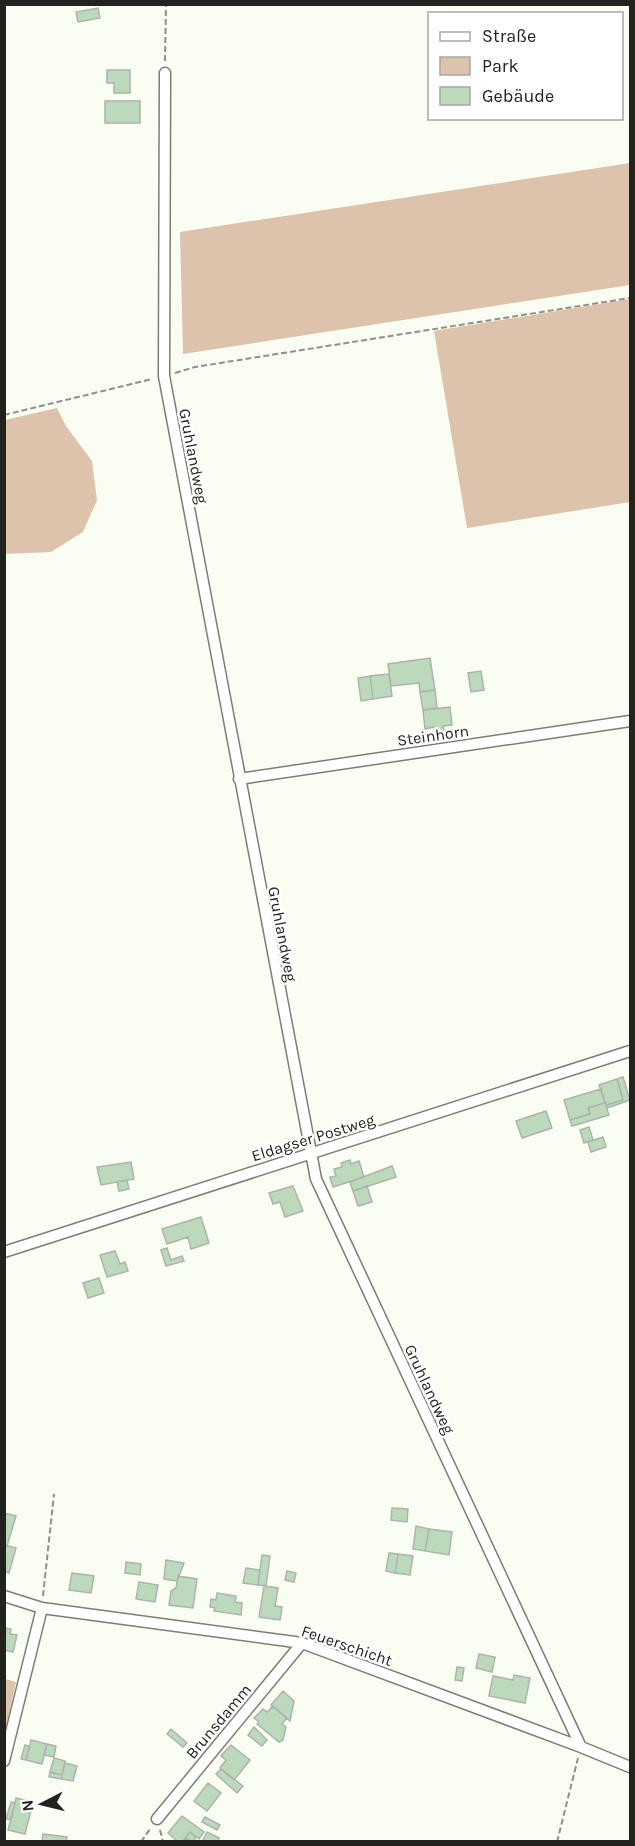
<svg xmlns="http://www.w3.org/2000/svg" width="635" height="1846" font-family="Karla,sans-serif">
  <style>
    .green { fill: #ddc2ac }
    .building { fill: #bdd9bc; stroke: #abb4ab; stroke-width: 1.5 }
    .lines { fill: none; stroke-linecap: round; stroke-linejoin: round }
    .minor-casing { stroke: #7c7e74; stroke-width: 13 }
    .path { stroke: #8f9189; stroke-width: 2; stroke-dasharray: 6 3; stroke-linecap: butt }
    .minor { stroke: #fff; stroke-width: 10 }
    .labels { text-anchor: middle; stroke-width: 5; stroke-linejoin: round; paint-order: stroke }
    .street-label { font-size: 16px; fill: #22231f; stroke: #fff }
  </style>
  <rect width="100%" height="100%" fill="#fafdf1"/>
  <!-- green -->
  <path class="green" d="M630,163V285L183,354L180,232Z
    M630,299V502L467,528L434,331Z
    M57,408L66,426L92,461L97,500L83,532L51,552L5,554V420Z
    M5,1679L16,1682L5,1731L4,1679Z"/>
  <!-- building -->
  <path class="building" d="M98,8L100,18L78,22L76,12Z
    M107,70H130V93H114V83H107Z
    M105,101H140V123H105Z
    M430,658L435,690L420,692L419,683L391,686L388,664Z
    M481,671L484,690L471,692L468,673Z
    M389,674L392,696L373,699L370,676Z
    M370,676L373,699L361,701L358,678Z
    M435,690L437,708L423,710L420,692Z
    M450,707L452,725L443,726L444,731L435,732L434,727L425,729L423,710Z
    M623,1077L630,1100L607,1108L606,1105L623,1100L617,1079Z
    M617,1079L623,1100L606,1105L599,1085Z
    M601,1089L605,1103L588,1108L590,1114L570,1120L564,1100Z
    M605,1103L609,1115L572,1126L570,1120L590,1114L588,1108Z
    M546,1111L552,1128L522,1138L516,1121Z
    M589,1127L593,1140L584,1143L580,1130Z
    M603,1137L606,1147L591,1152L588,1142Z
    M350,1160L351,1164L359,1161L364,1177L333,1187L330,1177L336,1176L334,1169L342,1167L341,1163Z
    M131,1162L134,1179L101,1185L97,1167Z
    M392,1166L396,1177L353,1191L350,1182Z
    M127,1180L129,1189L119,1191L117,1182Z
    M293,1186L303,1211L285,1217L280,1202L273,1204L269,1193Z
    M367,1186L372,1202L358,1206L353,1191Z
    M201,1217L209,1243L191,1249L188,1237L167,1244L162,1229Z
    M167,1248L171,1260L182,1256L184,1261L166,1266L161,1250Z
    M115,1251L120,1264L125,1262L128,1271L107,1277L100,1255Z
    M99,1278L104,1293L88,1298L83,1283Z
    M392,1508L408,1509L407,1522L391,1520Z
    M4,1513L16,1516L7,1546L4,1545Z
    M416,1526L429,1529L425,1551L413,1549Z
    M429,1529L452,1532L449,1555L425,1551Z
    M4,1545L16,1548L9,1573L4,1571Z
    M389,1553L398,1554L395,1573L386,1571Z
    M398,1554L413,1556L410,1575L395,1573Z
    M262,1555L270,1556L266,1586L258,1585Z
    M166,1560L184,1563L177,1581L164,1579Z
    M126,1562L141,1564L140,1575L125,1573Z
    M246,1568L260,1570L258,1585L243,1583Z
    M287,1571L296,1573L294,1582L285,1580Z
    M72,1573L94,1576L91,1593L69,1590Z
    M178,1576L197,1579L193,1608L169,1605L171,1591L176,1588Z
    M139,1582L158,1585L155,1602L136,1599Z
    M264,1586L278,1588L275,1606L282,1607L280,1620L259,1617Z
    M217,1593L236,1596L235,1602L242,1603L241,1615L214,1611L215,1608L210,1607L211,1599L216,1600Z
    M6,1628L11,1629L10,1634L17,1635L13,1652L4,1650Z
    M479,1654L495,1657L492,1672L476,1668Z
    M457,1667L464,1668L462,1681L455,1680Z
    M514,1675L530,1678L525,1703L489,1696L493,1676L513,1680Z
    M283,1691L294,1701L290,1721L271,1705Z
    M273,1706L287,1718L282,1724L286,1727L283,1740L279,1742L257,1724L259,1722L254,1718L263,1709L267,1712Z
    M254,1727L267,1740L262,1746L248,1735Z
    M171,1729L187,1743L183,1747L167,1734Z
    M31,1740L47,1744L42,1764L26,1760Z
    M47,1744L56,1746L54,1757L44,1755Z
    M25,1745L29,1746L26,1760L21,1759Z
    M231,1745L250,1760L234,1780L220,1768L226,1760L221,1756Z
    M54,1758L65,1761L62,1775L50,1772Z
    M65,1763L77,1766L73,1781L61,1779Z
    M221,1769L243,1786L237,1793L216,1774Z
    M50,1772L62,1775L61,1779L49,1777Z
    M208,1783L221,1793L207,1811L194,1801Z
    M16,1798L33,1802L25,1834L8,1830Z
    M11,1802L15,1803L11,1820L6,1819Z
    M182,1816L204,1832L199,1839L190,1832L182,1842H178L168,1833Z
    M205,1817L220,1825L217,1830L202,1822Z
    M190,1832L196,1837L193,1842L185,1838Z
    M207,1832L219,1838L218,1842H202Z
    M43,1834L67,1837L66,1842H42Z"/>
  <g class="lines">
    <defs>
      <path id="minor" d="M165,73L164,376L316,1179L581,1747
        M239,779L630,721
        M4,1252L630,1051
        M4,1596L42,1608L302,1643L581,1747L630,1767
        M4,1761L42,1608
        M157,1819L302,1643"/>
    </defs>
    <!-- minor casing -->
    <use href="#minor" class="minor-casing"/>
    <!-- path -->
    <path class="path" d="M165,61L166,4
      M175,373L195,367L630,298
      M4,415L152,379
      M43,1596L54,1494
      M160,1830L163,1842
      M141,1842L150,1829
      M557,1842L578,1758"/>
    <!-- minor -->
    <use href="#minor" class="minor"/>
  </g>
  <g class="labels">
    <!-- street labels -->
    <g class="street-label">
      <text transform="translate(194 456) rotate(79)" y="6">Gruhlandweg</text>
      <text transform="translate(433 735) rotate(-8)" y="6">Steinhorn</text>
      <text transform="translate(283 934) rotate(79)" y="6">Gruhlandweg</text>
      <text transform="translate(313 1137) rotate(-17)" y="6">Eldagser Postweg</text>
      <text transform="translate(430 1389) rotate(65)" y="6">Gruhlandweg</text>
      <text transform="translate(347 1645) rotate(19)" y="6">Feuerschicht</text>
      <text transform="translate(218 1721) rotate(-50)" y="6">Brunsdamm</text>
    </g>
  </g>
  <!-- border -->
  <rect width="635" height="1846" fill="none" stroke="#22231f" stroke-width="12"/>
  <!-- legend -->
  <rect x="428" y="12" width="195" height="108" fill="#ffffff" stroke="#a7a7a5" stroke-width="1.5"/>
  <rect x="440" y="32" width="30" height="9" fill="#ffffff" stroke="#a7a7a5" stroke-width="1.5"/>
  <text x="482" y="42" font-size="18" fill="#22231f">Straße</text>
  <rect x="440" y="57" width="30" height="18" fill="#ddc2ac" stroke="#a7a7a5" stroke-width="1.5"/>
  <text x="482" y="72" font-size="18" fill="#22231f">Park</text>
  <rect x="440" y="87" width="30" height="18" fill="#bdd9bc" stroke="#a7a7a5" stroke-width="1.5"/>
  <text x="482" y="102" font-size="18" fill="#22231f">Gebäude</text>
  <!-- north arrow -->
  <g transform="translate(42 1804) rotate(263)" stroke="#ffffff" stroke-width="4.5" paint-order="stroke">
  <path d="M0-4.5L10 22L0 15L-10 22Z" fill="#22231f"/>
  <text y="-9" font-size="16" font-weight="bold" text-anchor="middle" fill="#22231f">N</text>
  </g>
</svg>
